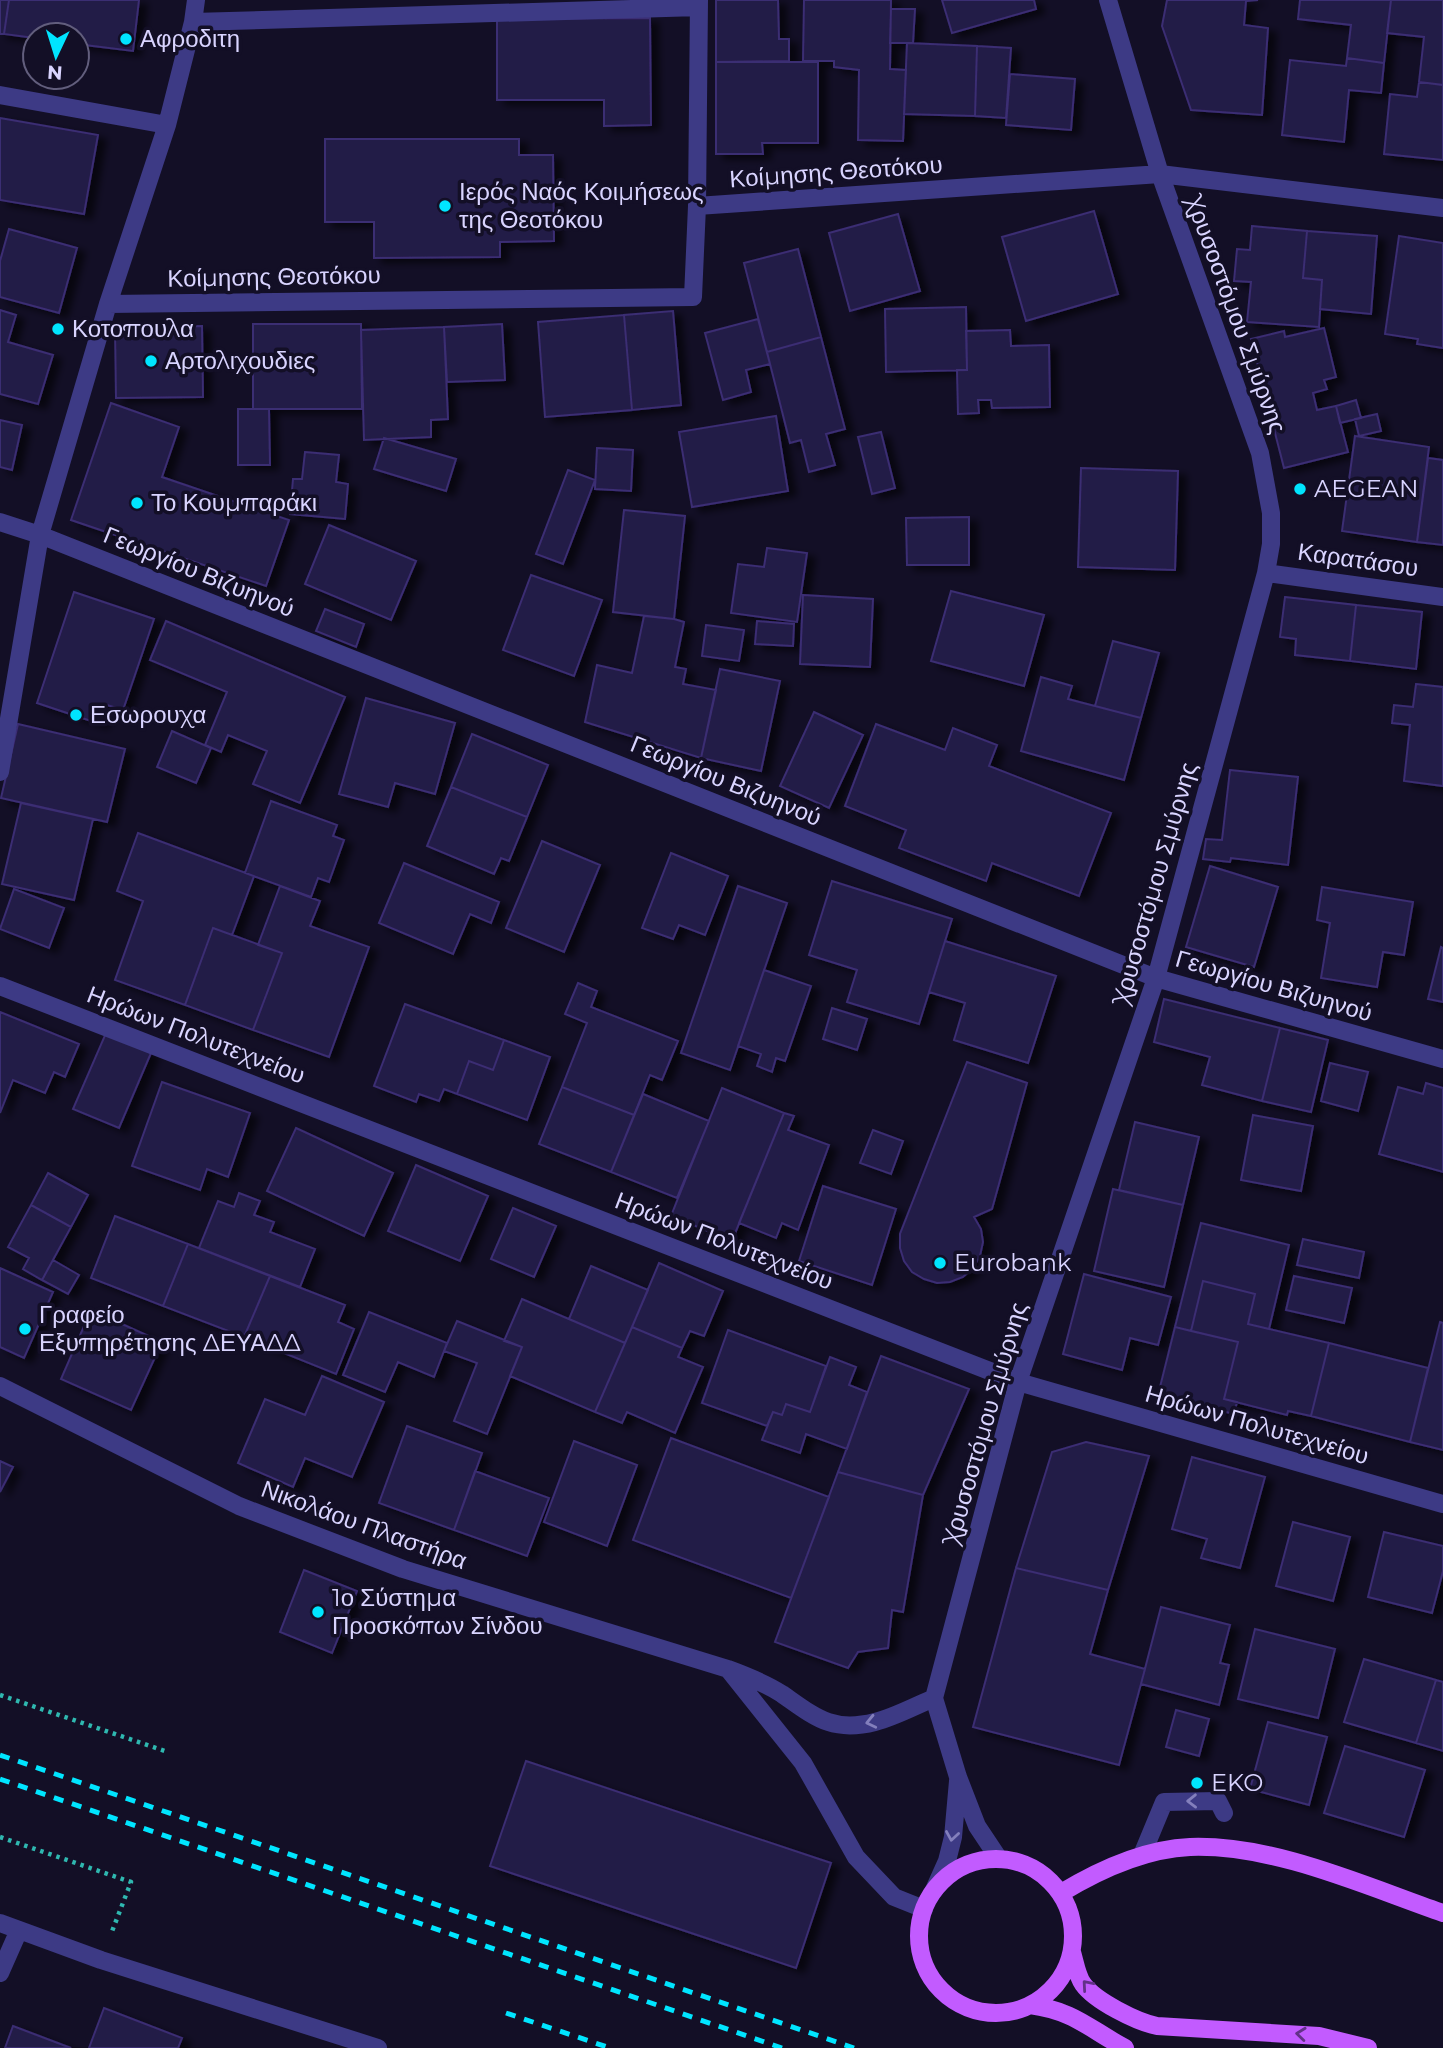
<svg xmlns="http://www.w3.org/2000/svg" width="1443" height="2048" font-family="Montserrat,sans-serif">
  <style>
    .building { fill: #241b47; stroke: #3b2d73; stroke-width: 2; filter: url(#shadow) }
    .lines { fill: none; stroke-linecap: round; stroke-linejoin: round }
    .path { stroke: #2fb8b0; stroke-width: 4.5; stroke-dasharray: 3.5 5; stroke-linecap: butt }
    .minor { stroke: #3d3a85; stroke-width: 18 }
    .major { stroke: #c25bff; stroke-width: 18 }
    .rail { stroke: #00e5ff; stroke-width: 5; stroke-dasharray: 10 9; stroke-linecap: butt }
    .oneway { stroke: #837fbc }
    .oneway2 { stroke: #623188 }
    .poi-dot { fill: #00e5ff; stroke: #130f26; stroke-width: 2.5 }
    .labels { text-anchor: middle; stroke-width: 7; stroke-linejoin: round; paint-order: stroke }
    .poi-label { font-size: 24px; fill: #d9d4ff; stroke: #130f26; text-anchor: start }
    .street-label { font-size: 24px; fill: #d9d4ff; stroke: #130f26 }
  </style>
  <defs>
    <filter id="shadow"><feDropShadow dx="8" dy="4.5" stdDeviation="3.5" flood-color="#0009"/></filter>
  </defs>
  <rect width="100%" height="100%" fill="#130f26"/>
  <!-- building -->
  <path class="building" d="M0,0H9L4,34H0Z
    M9,0H139L133,51L77,44V35H35V38L4,34Z
    M716,0H778L779,39H789V61L716,62Z
    M804,0H891L890,69L906,70L903,141L858,140L859,70L834,67V61H803Z
    M942,0H1034L1036,9L952,33Z
    M1167,0H1258L1246,1L1244,25L1268,28L1262,115L1191,110L1162,26Z
    M1300,0H1391L1384,63L1347,58L1351,25L1298,19Z
    M1391,0H1443V85L1419,82L1424,37L1387,33Z
    M891,9H915L913,43H890Z
    M650,18L651,125L604,126V100H497V19Z
    M907,43L977,46L975,116L904,114Z
    M977,46L1011,48L1006,118L975,116Z
    M1347,58L1384,63L1381,93L1349,90L1344,142L1282,135L1290,60L1346,66Z
    M716,62H818V143H762L763,154H716Z
    M1010,74L1075,79L1071,130L1006,125Z
    M1419,82L1443,85V160L1384,154L1390,94L1417,97Z
    M0,118L98,135L84,214L0,200Z
    M325,139H519V155H553L554,241L500,242V257L374,258V222H325Z
    M1094,211L1118,294L1026,321L1002,237Z
    M898,214L920,291L850,311L829,233Z
    M1252,226L1307,231L1303,278L1322,280L1319,327L1247,322L1251,282L1234,281L1237,249L1250,250Z
    M9,229L77,248L59,313L0,297V261Z
    M1307,231L1377,236L1371,314L1320,309L1322,280L1303,278Z
    M1399,236L1443,243V348L1417,344L1418,339L1385,334Z
    M798,249L821,337L767,352L744,263Z
    M966,307L967,370L886,372L885,309Z
    M0,310L16,315L8,342L53,355L38,404L0,394Z
    M673,311L681,405L632,410L624,315Z
    M624,315L632,410L545,417L538,322Z
    M758,319L770,364L746,370L751,392L723,400L705,333Z
    M253,324H361L362,409H253Z
    M502,324L505,380L447,382L444,327Z
    M202,326L203,397L116,398L115,327Z
    M444,327L448,419L431,420V437L364,440L361,330Z
    M1324,328L1336,377L1324,380L1327,389L1313,393L1317,410L1336,406L1348,452L1284,468L1251,339L1284,331L1285,337Z
    M1010,330L1011,346L1049,345L1050,407L992,408L991,400H978L979,413L958,414L957,370H967L966,331Z
    M821,337L845,429L826,434L835,465L809,472L801,440L790,443L767,352Z
    M1356,400L1361,418L1340,423L1336,406Z
    M111,403L179,427L162,477L289,520L266,586L71,520Z
    M238,409H269L270,465H238Z
    M1377,414L1381,431L1359,436L1355,419Z
    M776,416L788,491L692,507L679,432Z
    M0,420L22,425L12,470L0,467Z
    M881,432L895,488L872,494L858,437Z
    M1355,436L1429,447L1417,542L1342,531Z
    M384,438L456,459L446,491L374,469Z
    M597,448L633,450L631,491L595,489Z
    M305,452L339,455L336,482L348,484L345,519L290,514L293,479H302Z
    M1428,458L1443,460V545L1417,542Z
    M1081,468L1178,471L1175,570L1078,567Z
    M568,470L595,480L563,564L536,554Z
    M624,510L685,516L674,619L613,612Z
    M969,517V565H907L906,518Z
    M329,525L416,561L391,620L305,584Z
    M767,548L807,553L797,622L731,613L738,564L764,567Z
    M531,575L602,600L574,676L503,650Z
    M951,591L1044,615L1024,686L931,661Z
    M74,592L154,619L123,710L107,705L100,724L37,703Z
    M803,595L873,599L870,667L800,664Z
    M1285,597L1356,605L1350,661L1295,655L1296,639L1280,637Z
    M1356,605L1422,612L1416,669L1350,661Z
    M325,609L364,624L356,647L316,631Z
    M644,616L674,619L684,622L675,667L686,669L683,684L716,690L701,758L585,722L597,665L632,673Z
    M166,621L345,697L300,803L253,784L267,751L228,735L221,752L205,745L227,692L150,660Z
    M757,621L794,624L793,646L755,644Z
    M706,625L744,630L739,661L702,656Z
    M1113,641L1159,653L1141,718L1095,706Z
    M720,669L780,681L761,771L701,758Z
    M1041,677L1072,686L1068,699L1141,718L1124,780L1021,751Z
    M1416,684L1443,687V786L1404,781L1410,725L1392,723L1394,705L1413,707Z
    M366,698L455,723L435,794L395,783L388,807L339,794Z
    M814,712L863,735L829,808L780,786Z
    M18,724L125,749L107,822L1,798Z
    M876,724L945,750L953,728L997,745L989,766L1111,813L1079,896L992,863L986,881L899,848L906,830L845,806Z
    M172,731L211,748L196,783L157,767Z
    M472,734L548,765L527,817L451,787Z
    M1230,770L1298,777L1288,865L1231,858L1230,862L1203,859L1206,839L1222,840Z
    M451,787L527,817L509,861L501,858L494,874L427,846Z
    M271,801L337,825L333,836L344,840L329,882L318,878L311,897L245,873Z
    M21,803L93,819L74,900L2,884Z
    M138,833L254,876L232,935L213,928L185,1005L115,980L143,901L117,891Z
    M542,841L600,865L564,952L506,928Z
    M671,853L728,876L705,935L679,925L673,939L642,928Z
    M404,863L499,902L491,923L470,914L453,954L379,923Z
    M1210,866L1278,887L1254,967L1186,947Z
    M832,881L952,919L919,1024L847,1002L857,970L809,955Z
    M280,886L320,901L310,926L369,947L329,1057L253,1030L282,953L258,945Z
    M738,886L787,903L730,1070L681,1053Z
    M1322,887L1413,902L1404,955L1383,952L1377,987L1321,978L1330,923L1317,920Z
    M14,889L64,908L49,948L0,929Z
    M213,928L282,953L253,1030L185,1005Z
    M945,941L1056,976L1028,1063L954,1040L965,1003L929,992Z
    M1441,947L1443,948V1002L1428,999Z
    M764,970L811,986L785,1061L776,1058L772,1072L757,1066L761,1054L738,1046Z
    M578,983L597,991L591,1007L678,1041L662,1080L650,1075L634,1115L562,1087L587,1023L565,1014Z
    M1164,999L1280,1028L1262,1101L1202,1085L1210,1057L1154,1042Z
    M405,1004L504,1040L493,1070L469,1061L457,1094L444,1089L439,1101L419,1094L416,1102L374,1086Z
    M832,1008L867,1019L857,1050L823,1039Z
    M0,1012L79,1044L65,1077L54,1072L45,1093L13,1080L0,1113Z
    M1280,1028L1328,1040L1311,1112L1262,1101Z
    M106,1033L151,1053L119,1128L73,1109Z
    M504,1040L550,1057L527,1120L457,1094L469,1061L493,1070Z
    M967,1062L1027,1083L992,1209L974,1217L981,1229L983,1242L980,1256L973,1268L963,1277L950,1282L937,1283L924,1279L912,1272L904,1261L900,1248V1234Z
    M1330,1063L1368,1072L1358,1111L1321,1101Z
    M162,1082L250,1113L228,1177L207,1169L200,1190L132,1166Z
    M1426,1083L1443,1088V1172L1379,1154L1398,1087L1423,1094Z
    M562,1087L634,1115L611,1172L539,1144Z
    M722,1088L784,1113L732,1241L671,1216Z
    M643,1094L709,1121L677,1198L611,1172Z
    M784,1113L794,1116L788,1130L829,1145L798,1230L782,1223L776,1238L739,1223Z
    M1253,1115L1313,1126L1301,1191L1241,1180Z
    M1135,1122L1199,1137L1183,1205L1119,1190Z
    M296,1128L393,1173L364,1236L267,1191Z
    M873,1130L903,1141L891,1174L860,1163Z
    M416,1165L488,1196L460,1261L388,1231Z
    M48,1173L88,1195L71,1227L31,1205Z
    M823,1186L896,1209L872,1285L799,1261Z
    M1113,1189L1183,1205L1164,1287L1094,1271Z
    M239,1193L260,1201L254,1215L274,1222L270,1232L315,1249L300,1287L199,1248L218,1201L234,1207Z
    M31,1205L71,1227L42,1280L23,1269L29,1258L8,1247Z
    M513,1208L556,1226L534,1277L491,1259Z
    M115,1216L188,1244L163,1306L91,1278Z
    M1201,1223L1289,1245L1269,1329L1248,1324L1255,1294L1203,1281L1191,1331L1175,1327Z
    M1303,1239L1364,1252L1359,1278L1297,1265Z
    M188,1244L270,1276L244,1337L163,1306Z
    M53,1260L79,1275L68,1294L42,1280Z
    M659,1263L723,1291L704,1336L690,1331L682,1348L632,1327Z
    M591,1266L648,1290L625,1343L569,1319Z
    M0,1268L53,1292L24,1358L0,1347Z
    M1084,1274L1171,1297L1158,1345L1130,1338L1122,1370L1063,1354Z
    M270,1276L345,1305L338,1322L354,1329L336,1374L244,1337Z
    M1294,1276L1352,1288L1344,1323L1286,1310Z
    M1203,1281L1255,1294L1248,1324L1329,1343L1311,1416L1288,1411L1287,1415L1224,1399L1238,1342L1191,1331Z
    M522,1299L625,1343L595,1412L510,1376L522,1347L504,1341Z
    M91,1310L162,1342L131,1410L61,1379Z
    M369,1312L447,1343L434,1377L398,1362L385,1392L343,1375Z
    M457,1321L522,1347L487,1434L454,1421L477,1363L444,1351Z
    M1440,1322L1443,1323V1450L1410,1442Z
    M632,1327L682,1348L678,1357L703,1367L675,1433L627,1412L622,1423L595,1412Z
    M1175,1327L1238,1342L1224,1399L1237,1402L1234,1414L1158,1395Z
    M728,1330L826,1366L810,1412L786,1404L782,1415L773,1412L767,1426L702,1403Z
    M1329,1343L1428,1368L1410,1442L1311,1416Z
    M881,1356L969,1389L923,1495L838,1472Z
    M830,1357L856,1367L849,1385L867,1392L847,1449L806,1434L800,1453L762,1440L773,1412L782,1415L786,1404L810,1412Z
    M322,1376L384,1402L352,1477L305,1458L293,1487L238,1463L265,1399L305,1415Z
    M407,1426L482,1453L454,1530L379,1503Z
    M671,1438L829,1497L791,1598L633,1540Z
    M574,1441L637,1465L607,1546L544,1522Z
    M1086,1442L1149,1456L1108,1590L1016,1568L1052,1452Z
    M1192,1457L1265,1477L1240,1568L1201,1558L1207,1539L1172,1529Z
    M0,1461L13,1467L0,1492Z
    M475,1471L549,1498L527,1556L454,1530Z
    M838,1472L923,1495L903,1612L892,1610L888,1648L858,1652L848,1668L775,1642Z
    M1293,1522L1350,1537L1333,1601L1276,1586Z
    M1384,1532L1443,1546V1571L1432,1613L1368,1597Z
    M1016,1568L1108,1590L1090,1654L1145,1669L1119,1765L973,1727Z
    M304,1570L357,1591L332,1653L280,1632Z
    M1161,1607L1230,1625L1220,1663L1229,1665L1219,1705L1141,1684Z
    M1255,1629L1335,1649L1318,1718L1238,1699Z
    M1364,1659L1436,1680L1416,1743L1344,1722Z
    M1436,1680L1443,1682V1751L1416,1743Z
    M1176,1710L1209,1719L1199,1756L1166,1747Z
    M1268,1722L1327,1737L1309,1805L1250,1789Z
    M1345,1746L1425,1770L1404,1837L1324,1813Z
    M526,1761L831,1863L796,1968L490,1866Z
    M104,2008L182,2038L178,2048H89Z
    M13,2026L71,2048H5Z"/>
  <g class="lines">
    <!-- path -->
    <path class="path" d="M0,1695L165,1751
      M0,1837L131,1882L111,1934"/>
    <!-- minor -->
    <path class="minor" d="M193,22L699,7
      M0,95L167,125
      M697,206L699,0
      M108,304L693,297L697,206L1160,174L1443,208
      M0,522L40,535L1156,978L1443,1059
      M1266,573L1443,597
      M0,772L40,535L108,304L167,125L193,22L196,0
      M0,986L1018,1382L1443,1504
      M0,1386L239,1506L403,1569L728,1669C747,1676 765,1683 782,1694C815,1717 832,1733 875,1722C895,1717 915,1706 934,1698
      M728,1669L803,1763L856,1857L894,1897L924,1909
      M1142,1855L1164,1802L1218,1801L1224,1813
      M999,1859L977,1826L958,1777L934,1698L1018,1382L1156,978L1266,573L1271,544V513L1260,453L1160,174L1108,0
      M934,1890L947,1861L953,1837L958,1781
      M0,1923L101,1960L378,2048
      M0,1973L19,1930"/>
    <!-- major -->
    <path class="major" d="M919 1936a77 77 0 1 1 154 0a77 77 0 1 1-154 0Z
      M1061,1893C1099,1870 1145,1849 1190,1847C1274,1844 1365,1886 1443,1913
      M1072,1952C1075,1962 1077,1976 1083,1984C1095,2001 1137,2022 1157,2026L1319,2036L1368,2048
      M1030,2005C1074,2011 1088,2028 1125,2048"/>
    <!-- rail -->
    <path class="rail" d="M0,1755L854,2048
      M0,1779L782,2048
      M506,2013L610,2048"/>
  </g>
  <!-- one-way arrows -->
  <defs><path id="oneway-chevron" d="M-2-3.5L2.5 0L-2 3.5" fill="none" stroke-width="1.6" stroke-linecap="round" stroke-linejoin="round" transform="scale(1.75)"/></defs>
  <g class="oneway">
    <use href="#oneway-chevron" transform="translate(871 1722) rotate(167)"/>
    <use href="#oneway-chevron" transform="translate(1192 1801) rotate(179)"/>
    <use href="#oneway-chevron" transform="translate(952 1836) rotate(99)"/>
  </g>
  <g class="oneway2">
    <use href="#oneway-chevron" transform="translate(1087 1985) rotate(-131)"/>
    <use href="#oneway-chevron" transform="translate(1301 2034) rotate(-174)"/>
  </g>
  <!-- markers -->
  <g class="poi-dot">
    <circle cx="126" cy="39" r="7"/>
    <circle cx="445" cy="206" r="7"/>
    <circle cx="58" cy="329" r="7"/>
    <circle cx="151" cy="361" r="7"/>
    <circle cx="1300" cy="489" r="7"/>
    <circle cx="137" cy="503" r="7"/>
    <circle cx="76" cy="715" r="7"/>
    <circle cx="940" cy="1263" r="7"/>
    <circle cx="25" cy="1329" r="7"/>
    <circle cx="318" cy="1612" r="7"/>
    <circle cx="1197" cy="1783" r="7"/>
  </g>
  <g class="labels">
    <!-- poi labels -->
    <g class="poi-label">
      <text x="140" y="47">Αφροδιτη</text>
      <text x="459" y="200">Ιερός Ναός Κοιμήσεως<tspan x="459" dy="28">της Θεοτόκου</tspan></text>
      <text x="72" y="337">Κοτοπουλα</text>
      <text x="165" y="369">Αρτολιχουδιες</text>
      <text x="1314" y="497">AEGEAN</text>
      <text x="151" y="511">Το Κουμπαράκι</text>
      <text x="90" y="723">Εσωρουχα</text>
      <text x="954" y="1271">Eurobank</text>
      <text x="39" y="1323">Γραφείο<tspan x="39" dy="28">Εξυπηρέτησης ΔΕΥΑΔΔ</tspan></text>
      <text x="332" y="1606">1ο Σύστημα<tspan x="332" dy="28">Προσκόπων Σίνδου</tspan></text>
      <text x="1211" y="1791">EKO</text>
    </g>
    <!-- street labels -->
    <g class="street-label">
      <text transform="translate(836 172) rotate(-4)" y="8">Κοίμησης Θεοτόκου</text>
      <text transform="translate(274 277) rotate(-1)" y="8">Κοίμησης Θεοτόκου</text>
      <text transform="translate(1236 315) rotate(70)" y="8">Χρυσοστόμου Σμύρνης</text>
      <text transform="translate(1358 560) rotate(8)" y="8">Καρατάσου</text>
      <text transform="translate(199 572) rotate(22)" y="8">Γεωργίου Βιζυηνού</text>
      <text transform="translate(726 781) rotate(22)" y="8">Γεωργίου Βιζυηνού</text>
      <text transform="translate(1155 883) rotate(-74)" y="8">Χρυσοστόμου Σμύρνης</text>
      <text transform="translate(1274 986) rotate(16)" y="8">Γεωργίου Βιζυηνού</text>
      <text transform="translate(196 1035) rotate(21)" y="8">Ηρώων Πολυτεχνείου</text>
      <text transform="translate(724 1241) rotate(21)" y="8">Ηρώων Πολυτεχνείου</text>
      <text transform="translate(985 1423) rotate(-74)" y="8">Χρυσοστόμου Σμύρνης</text>
      <text transform="translate(1257 1425) rotate(16)" y="8">Ηρώων Πολυτεχνείου</text>
      <text transform="translate(364 1525) rotate(20)" y="8">Νικολάου Πλαστήρα</text>
    </g>
  </g>
  <!-- north arrow -->
  <g transform="translate(56 56) rotate(184)"><circle r="33" fill="#130f26" stroke="#625e7d" stroke-width="2"/>
  <path d="M0-5L12 26L0 18L-12 26Z" fill="#00e5ff"/>
  <text y="-10" font-size="19" font-weight="bold" text-anchor="middle" fill="#d9d4ff">N</text>
  </g>
</svg>
